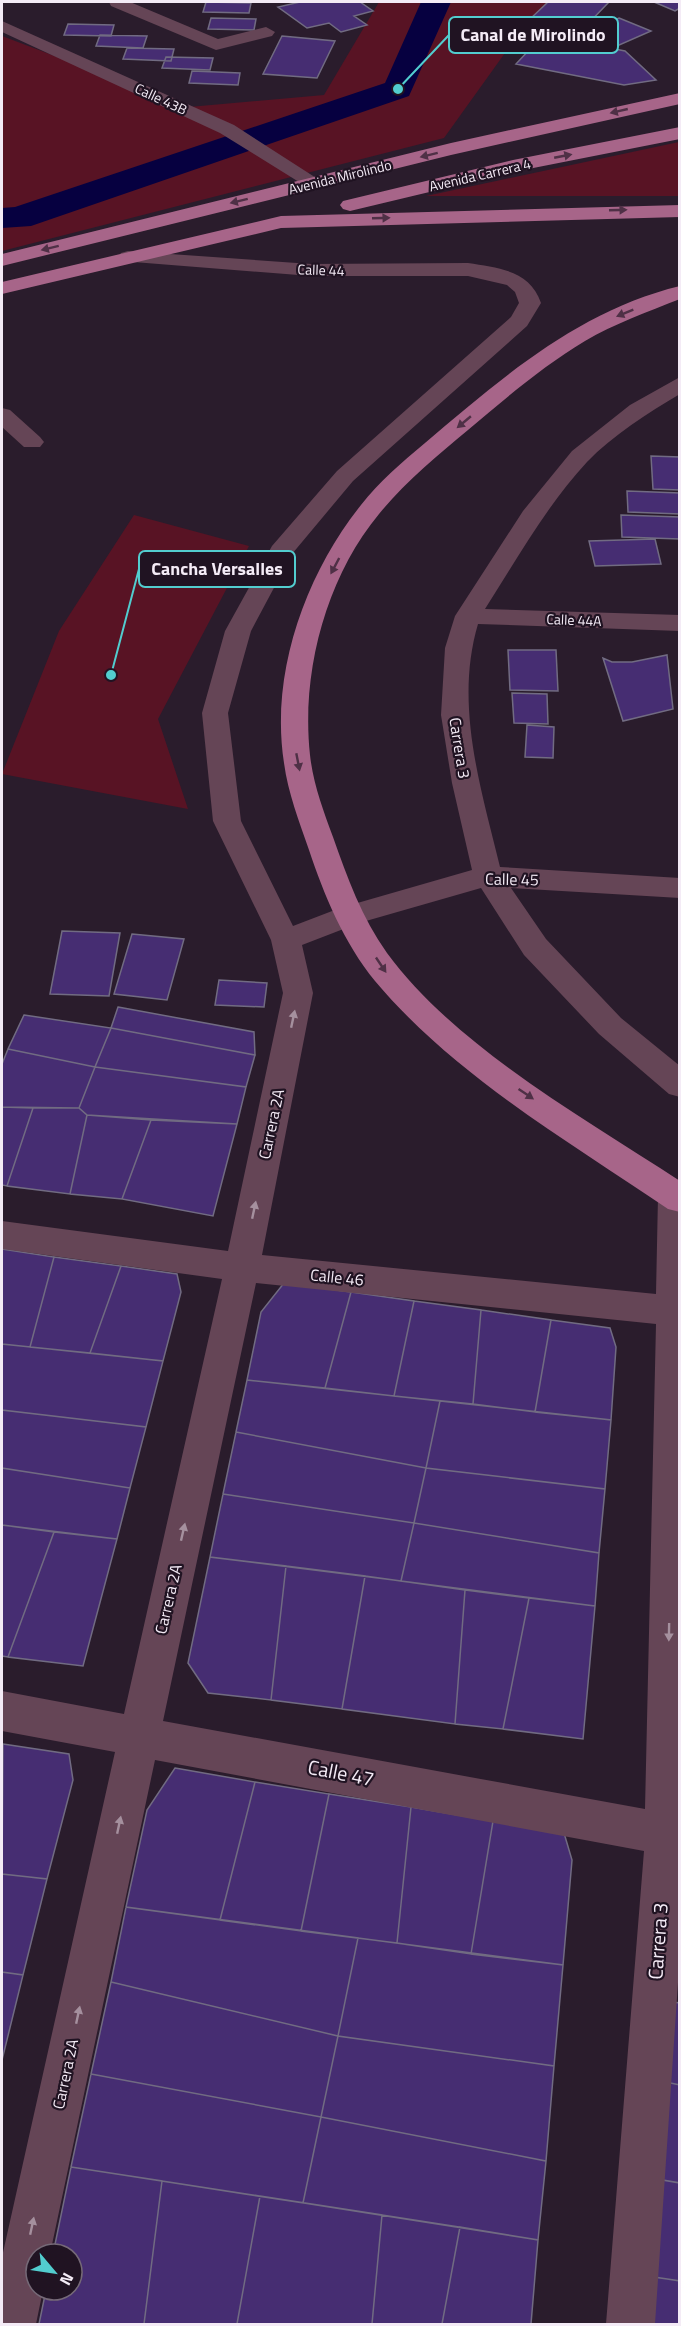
<svg xmlns="http://www.w3.org/2000/svg" width="681" height="2326" font-family="'Titillium Web',sans-serif">
  <style>
    .green { fill: #581324 }
    .lines { fill: none; stroke-linecap: round; stroke-linejoin: round }
    .canal { fill: #060040; fill-rule: evenodd }
    .building { fill: #462d72; stroke: #716b82; stroke-width: 1.5 }
    .minor { fill: #654556; fill-rule: evenodd }
    .major { fill: #a76589; fill-rule: evenodd }
    .oneway { fill: #4f3046 }
    .oneway2 { fill: #a5909e }
    .labels { text-anchor: middle; stroke-width: 4.5; stroke-linejoin: round; paint-order: stroke }
    .far-street-label { font-size: 14px; fill: #f4ebf6; stroke: #201322 }
    .street-label { font-size: 16px; fill: #f4ebf6; stroke: #201322 }
    .near-street-label { font-size: 20px; fill: #f4ebf6; stroke: #201322 }
    .leader { fill: none; stroke: #52cdcf; stroke-width: 2 }
    .callout-dot { fill: #52cdcf; stroke: #201322; stroke-width: 2 }
    .callout { fill: #201322; stroke: #52cdcf; stroke-width: 2 }
    .callout-label { font-size: 18px; text-anchor: middle; font-weight: bold; fill: #f4ebf6 }
  </style>
  <rect width="100%" height="100%" fill="#2a1c2c"/>
  <!-- green -->
  <path class="green" d="M379,2H548L528,21L444,138L2,251V36L189,107L324,95Z
    M679,142V196H426Z
    M134,515L249,546L158,719L188,809L2,774L59,631Z"/>
  <g class="lines">
    <!-- canal -->
    <path class="canal" d="M421,2H451L409,96L31,226L2,228V208L15,207L385,83Z"/>
  </g>
  <!-- building -->
  <path class="building" d="M206,2L251,3L249,13L203,12Z
    M300,2H360L373,11L354,16L367,25L341,32L329,23L307,28L278,7Z
    M548,2H609L581,31L528,21Z
    M654,2H680V8L675,11Z
    M211,18L256,19L254,30L208,29Z
    M619,18L651,31L617,46L585,33Z
    M68,24L114,25L111,36L64,35Z
    M100,35L147,36L143,48L96,46Z
    M543,35L625,51L656,80L624,85L516,64Z
    M282,36L335,41L317,78L263,74Z
    M127,48L174,49L171,61L123,59Z
    M166,57L213,58L210,70L162,68Z
    M192,71L240,73L238,85L189,83Z
    M651,456L680,457V490L653,489Z
    M627,491L680,493V514L628,512Z
    M621,515L680,517V539L622,537Z
    M655,539L661,564L595,566L589,541Z
    M508,650H556L558,691L510,690Z
    M667,655L673,709L623,721L603,658L612,662H632Z
    M512,693L547,694L548,724L514,723Z
    M527,725L554,727L553,758L525,757Z
    M62,931L120,933L109,996L50,994Z
    M132,934L184,939L167,1000L114,994Z
    M219,980L267,983L264,1007L215,1005Z
    M118,1007L254,1032L255,1055L111,1028Z
    M24,1015L111,1028L95,1067L8,1049Z
    M111,1028L255,1055L246,1087L95,1067Z
    M8,1049L95,1067L79,1108L2,1107V1064Z
    M95,1067L246,1087L237,1124L87,1115L79,1108Z
    M2,1107L33,1108L7,1186L2,1185Z
    M33,1108H79L87,1115L70,1194L7,1186Z
    M87,1115L151,1120L122,1199L70,1194Z
    M151,1120L237,1124L213,1216L122,1199Z
    M2,1249L54,1257L30,1347L2,1344Z
    M54,1257L121,1266L90,1353L30,1347Z
    M121,1266L177,1274L181,1292L163,1361L90,1353Z
    M284,1283L351,1292L325,1388L247,1380L261,1312Z
    M351,1292L414,1301L394,1396L325,1388Z
    M414,1301L481,1310L473,1404L394,1396Z
    M481,1310L551,1320L535,1412L473,1404Z
    M551,1320L610,1328L616,1347L611,1420L535,1412Z
    M2,1344L163,1361L146,1427L2,1410Z
    M247,1380L440,1401L426,1468L236,1432Z
    M440,1401L611,1420L605,1489L426,1468Z
    M2,1410L146,1427L130,1488L2,1468Z
    M236,1432L426,1468L414,1523L223,1494Z
    M2,1468L130,1488L117,1539L2,1525Z
    M426,1468L605,1489L599,1553L414,1523Z
    M223,1494L414,1523L401,1581L210,1557Z
    M414,1523L599,1553L595,1606L401,1581Z
    M2,1525L54,1532L8,1657L2,1656Z
    M54,1532L117,1539L83,1666L8,1657Z
    M210,1557L286,1566L271,1700L208,1693L188,1663Z
    M286,1566L365,1576L342,1709L271,1700Z
    M365,1576L465,1590L455,1724L342,1709Z
    M465,1590L529,1598L503,1729L455,1724Z
    M529,1598L595,1606L583,1739L503,1729Z
    M3,1744L69,1754L73,1780L47,1879L2,1874Z
    M175,1768L255,1782L220,1920L126,1907L147,1810Z
    M255,1782L329,1794L301,1931L220,1920Z
    M329,1794L411,1807L397,1943L301,1931Z
    M411,1807L493,1821L471,1954L397,1943Z
    M493,1821L564,1833L572,1860L563,1965L471,1954Z
    M2,1874L47,1879L23,1975L2,1972Z
    M126,1907L358,1938L338,2036L111,1982Z
    M358,1938L563,1965L554,2066L338,2036Z
    M2,1972L23,1975L2,2060Z
    M111,1982L338,2036L321,2117L91,2074Z
    M664,2001L680,2003V2085L661,2081Z
    M338,2036L554,2066L546,2161L321,2117Z
    M91,2074L321,2117L303,2203L71,2167Z
    M661,2081L680,2085V2183L657,2179Z
    M321,2117L546,2161L538,2240L303,2203Z
    M71,2167L162,2181L144,2324H39L46,2290H72V2254H53Z
    M657,2179L680,2183V2281L654,2277Z
    M162,2181L260,2196L237,2324H144Z
    M260,2196L382,2215L372,2324H237Z
    M382,2215L460,2227L442,2324H372Z
    M460,2227L538,2240L531,2324H442Z
    M654,2277L680,2281V2324H652Z"/>
  <g class="lines">
    <!-- minor -->
    <path class="minor" d="M109,2H130L218,39L266,27L275,32L272,36L216,50L111,6Z
      M2,21L234,125L324,183L314,189L307,187L220,133L2,32Z
      M128,251L311,264L468,263C498,268 530,270 541,303L527,326L353,481L292,554L251,631L228,713L241,821L293,926L340,908L472,870L452,783L441,715L445,648L455,616L523,511L572,451L630,405L680,377V394C648,413 613,435 587,462C547,505 517,559 485,609L680,615V631L478,624C454,705 481,788 500,867L680,878V898L511,888L546,939L621,1018L680,1066V1097L669,1094L599,1034L524,955L481,888L359,923L302,945L313,993L262,1255L656,1294L658,1196L663,1186L675,1182L680,1184V1953L655,2324H606L644,1851L155,1760L50,2254H36V2290H43L36,2324H2V2257L115,1752L2,1731V1691L124,1714L222,1279L2,1249V1221L228,1251L283,993L271,940L213,821L202,713L225,631L272,546L337,471L511,317L519,303L515,292L507,285L468,276H311L121,261L118,257L121,253ZM256,1283L656,1324L645,1809L163,1721Z
      M2,408L10,410L40,437L44,442L40,447H24L2,427Z"/>
    <!-- major -->
    <path class="major" d="M680,93V104L451,155L2,266V254L451,143Z
      M680,127V139L513,172L350,211L343,209L340,205L343,201L513,160Z
      M680,205V217L281,228L2,294V282L281,216Z
      M680,286V299C647,312 614,324 585,341C543,366 505,399 468,430C437,456 405,482 379,514C326,578 301,672 310,755C313,783 323,810 333,837C347,877 362,918 387,953C456,1047 583,1117 680,1181V1212L668,1209C567,1140 455,1076 375,981C344,943 324,895 309,850C299,821 288,793 284,763C270,674 305,575 361,505C379,482 402,462 425,443C501,378 580,310 680,286Z"/>
  </g>
  <!-- one-way arrows -->
  <defs><path id="oneway-solid" d="M-6-.8H1V-3.2L6.5 0L1 3.2V.8H-6Z" transform="scale(1.5)"/></defs>
  <g class="oneway">
    <use href="#oneway-solid" transform="translate(619 111) rotate(167)"/>
    <use href="#oneway-solid" transform="translate(429 155) rotate(166)"/>
    <use href="#oneway-solid" transform="translate(563 156) rotate(-11)"/>
    <use href="#oneway-solid" transform="translate(239 201) rotate(166)"/>
    <use href="#oneway-solid" transform="translate(618 210) rotate(-2)"/>
    <use href="#oneway-solid" transform="translate(381 218) rotate(-2)"/>
    <use href="#oneway-solid" transform="translate(50 248) rotate(166)"/>
    <use href="#oneway-solid" transform="translate(625 313) rotate(158)"/>
    <use href="#oneway-solid" transform="translate(464 422) rotate(140)"/>
    <use href="#oneway-solid" transform="translate(335 566) rotate(118)"/>
    <use href="#oneway-solid" transform="translate(298 762) rotate(79)"/>
    <use href="#oneway-solid" transform="translate(381 965) rotate(56)"/>
    <use href="#oneway-solid" transform="translate(526 1094) rotate(34)"/>
  </g>
  <g class="oneway2">
    <use href="#oneway-solid" transform="translate(293 1019) rotate(-78)"/>
    <use href="#oneway-solid" transform="translate(254 1210) rotate(-78)"/>
    <use href="#oneway-solid" transform="translate(183 1532) rotate(-77)"/>
    <use href="#oneway-solid" transform="translate(669 1632) rotate(91)"/>
    <use href="#oneway-solid" transform="translate(119 1825) rotate(-78)"/>
    <use href="#oneway-solid" transform="translate(78 2015) rotate(-78)"/>
    <use href="#oneway-solid" transform="translate(32 2226) rotate(-78)"/>
  </g>
  <g class="labels">
    <!-- far-street labels -->
    <g class="far-street-label">
      <text transform="translate(161 99) rotate(25)" y="5">Calle 43B</text>
      <text transform="translate(480 175) rotate(-13)" y="5">Avenida Carrera 4</text>
      <text transform="translate(340 177) rotate(-14)" y="5">Avenida Mirolindo</text>
      <text transform="translate(321 270) rotate(2)" y="5">Calle 44</text>
      <text transform="translate(574 620) rotate(2)" y="5">Calle 44A</text>
    </g>
    <!-- street labels -->
    <g class="street-label">
      <text transform="translate(460 748) rotate(81)" y="6">Carrera 3</text>
      <text transform="translate(512 879) rotate(1)" y="6">Calle 45</text>
      <text transform="translate(271 1124) rotate(-78)" y="6">Carrera 2A</text>
      <text transform="translate(337 1277) rotate(6)" y="6">Calle 46</text>
      <text transform="translate(168 1599) rotate(-77)" y="6">Carrera 2A</text>
      <text transform="translate(65 2074) rotate(-78)" y="6">Carrera 2A</text>
    </g>
    <!-- near-street labels -->
    <g class="near-street-label">
      <text transform="translate(341 1773) rotate(11)" y="7">Calle 47</text>
      <text transform="translate(658 1941) rotate(-86)" y="7">Carrera 3</text>
    </g>
  </g>
  <!-- callouts -->
  <path class="leader" d="M398 89L449 35M111 675L139 569"/>
  <g class="callout-dot">
    <circle cx="398" cy="89" r="6"/>
    <circle cx="111" cy="675" r="6"/>
  </g>
  <g class="callout">
    <rect x="449" y="17" width="169" height="36" rx="6"/>
    <rect x="139" y="551" width="156" height="36" rx="6"/>
  </g>
  <g class="callout-label">
    <text x="533" y="41">Canal de Mirolindo</text>
    <text x="217" y="575">Cancha Versalles</text>
  </g>
  <!-- border -->
  <rect width="681" height="2326" fill="none" stroke="#f4ebf6" stroke-width="6"/>
  <!-- north arrow -->
  <g transform="translate(54 2272) rotate(119)"><circle r="28" fill="#201322" stroke="#756977" stroke-width="1.5"/>
  <path d="M0-4.5L10 22L0 15L-10 22Z" fill="#52cdcf"/>
  <text y="-9" font-size="16" font-weight="bold" text-anchor="middle" fill="#f4ebf6">N</text>
  </g>
</svg>
